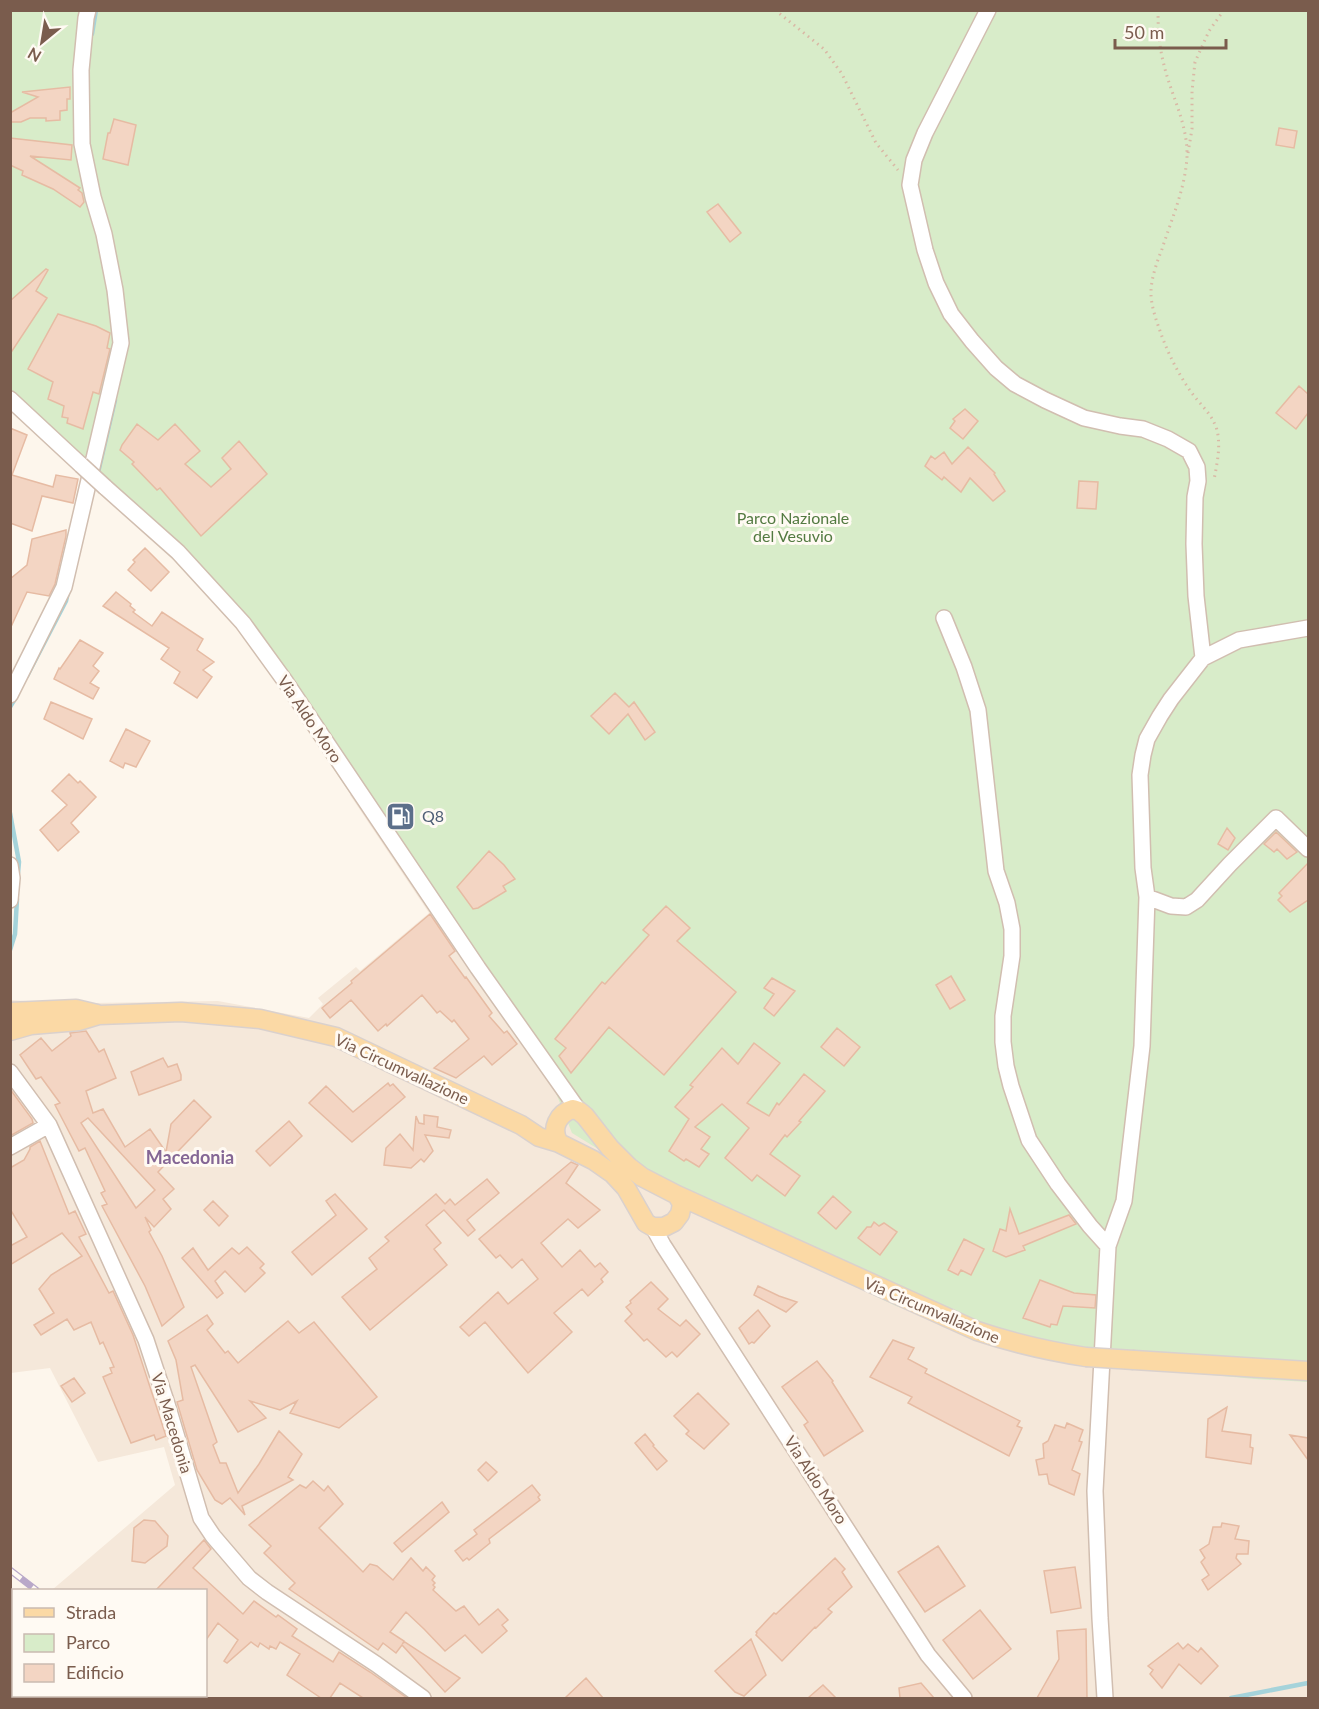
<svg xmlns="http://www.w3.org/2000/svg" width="1319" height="1709" font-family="Lato,sans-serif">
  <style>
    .residential { fill: #f5e8da }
    .green { fill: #d8ecc9 }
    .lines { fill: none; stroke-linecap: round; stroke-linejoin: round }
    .stream { stroke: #a5d3da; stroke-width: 4.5 }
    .building { fill: #f3d5c3; stroke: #e6bba3; stroke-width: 1.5; fill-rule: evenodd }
    .minor-casing { stroke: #d1beb0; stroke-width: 18 }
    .major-casing { stroke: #dad1cd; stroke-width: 21 }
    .path { stroke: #d9b8a5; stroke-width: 3; stroke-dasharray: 1.5 4.5; stroke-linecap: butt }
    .minor { stroke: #fff; stroke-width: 15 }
    .major { stroke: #fbd9a5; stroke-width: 18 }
    .rail-casing { stroke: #b9a8c9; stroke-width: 7 }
    .rail { stroke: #fffaf3; stroke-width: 4.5; stroke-dasharray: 14; stroke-linecap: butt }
    .minor-bridge-casing { stroke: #d1beb0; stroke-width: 18; stroke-linecap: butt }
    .major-bridge-casing { stroke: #dad1cd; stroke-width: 21; stroke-linecap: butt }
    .minor-bridge { stroke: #fff; stroke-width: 15 }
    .major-bridge { stroke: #fbd9a5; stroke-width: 18 }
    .labels { text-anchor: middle; stroke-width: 6; stroke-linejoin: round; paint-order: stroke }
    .park-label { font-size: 16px; fill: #537a41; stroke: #fffaf3 }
    .street-label { font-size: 16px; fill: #7a5c4d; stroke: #fffaf3 }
    .service-label { font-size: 16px; fill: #4e5e75; stroke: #fffaf3; text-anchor: start }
    .neighbourhood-label { font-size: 18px; font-weight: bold; fill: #846695; stroke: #fffaf3 }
  </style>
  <rect width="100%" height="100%" fill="#fdf6ec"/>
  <!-- residential -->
  <path class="residential" d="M414,734L1308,1352V1698H187L183,1696H206V1590H52L175,1485L164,1447L98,1462L50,1368L11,1373L10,1000L42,1002L92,1003L218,1001L309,1018L323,1004L318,998L356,967L360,971L429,913L350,795Z"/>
  <!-- green -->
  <path class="green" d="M10,11H1308V1382L1255,1379L1103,1365L1021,1351L896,1306L717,1220L660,1187L572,1133L550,1078L343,783L243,632L143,528L11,407Z"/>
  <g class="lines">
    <!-- stream -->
    <path class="stream" d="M92,34L96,10
      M97,477L115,400
      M27,676L66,601L68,592
      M10,707L16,697
      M10,813L19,862L18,873
      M10,950L15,934L17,899
      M1231,1698L1308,1683"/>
  </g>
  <!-- building -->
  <path class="building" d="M70,87V99H67V110L60,111V120L46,121V118H30L21,122H10V113L38,97L22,92Z
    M114,119L136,125L128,165L103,159L108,133H110Z
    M1279,128L1297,131L1294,148L1276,145Z
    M10,138L72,145L71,160L30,156L80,188L78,190L82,193L84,202L80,207L53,189L22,175L23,171L10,165Z
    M718,204L741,233L730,242L707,212Z
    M46,269L48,270L36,291L47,298L10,354V301Z
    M58,314L96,326L110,333L107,348L110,349L99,394L93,392L83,429L67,423L68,418L62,417L64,406L48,399L53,382L28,369Z
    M1299,386L1308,394V413L1296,429L1276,413Z
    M965,409L978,421L963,439L950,428L955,421L953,419Z
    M137,424L158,440L175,424L200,451L185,464L211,487L231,469L222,458L239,441L267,474L201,536L160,488L157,490L132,464L134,462L120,450L122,445Z
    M10,428L27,435L12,475L53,487L56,475L78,479L73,503L42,496L32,531L10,523Z
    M968,447L995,473L994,474L1005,491L993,501L970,478L961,492L944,477L942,480L925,466L931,456L935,459L944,452L952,464Z
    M1079,481L1098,482L1096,509L1077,508Z
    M66,530V536L55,584L49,596L27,592L10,629V579L27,565L32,539Z
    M145,548L169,572L151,591L128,570L135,562L133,560Z
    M116,592L131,604L130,606L135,610L133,612L152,626L162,612L203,639L197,650L214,662L203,670L212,677L197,698L174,683L180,672L161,659L169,648L103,606Z
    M80,640L103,653L93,666L99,671L90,683L99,688L93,699L54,679L59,668L60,669Z
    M615,693L629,707L634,702L655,732L645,740L628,714L609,734L591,716Z
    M51,702L92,719L83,739L44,719Z
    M126,729L150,741L136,767L125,763L123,768L110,761Z
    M69,774L78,783L80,781L96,797L71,823L79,832L58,851L40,830L67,805L52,791Z
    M1227,828L1235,838L1228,850L1218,844Z
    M1276,832L1297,852L1287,859L1277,849L1274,852L1264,844Z
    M489,851L504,865L515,879L503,886L506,891L478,908L473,909L457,887Z
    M1308,863V900L1290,912L1278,900L1282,896L1279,893Z
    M666,906L690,928L677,941L736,992L664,1075L609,1027L571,1073L559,1056L566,1048L555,1039L602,982L605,984L649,935L643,930Z
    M430,914L455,951L449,956L465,978L466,977L492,1013L489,1016L504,1033L507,1031L517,1044L492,1065L484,1056L456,1078L434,1068L469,1039L454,1020L452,1022L440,1011L437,1013L422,995L387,1026L386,1024L378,1031L351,1000L330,1018L322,1008L352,983L351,981Z
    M951,976L965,1000L950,1009L936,985Z
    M772,978L795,991L774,1016L764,1008L774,994L764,988Z
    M837,1028L860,1047L844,1066L821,1047Z
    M86,1031L99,1052L104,1049L116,1078L86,1091L93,1113L103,1109L125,1147L150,1129L166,1152L171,1124L194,1100L211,1117L158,1172L174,1189L163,1199L171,1209L154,1227L145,1217L151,1230L149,1232L162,1256L184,1307L162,1326L145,1286L102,1206L107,1204L101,1193L105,1191L85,1148L79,1151L55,1105L60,1103L41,1077L36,1079L20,1055L41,1038L52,1051L71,1036L70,1033ZM88,1118L155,1190L136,1208L81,1123Z
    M754,1043L780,1063L747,1103L769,1116L777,1103L779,1105L804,1074L825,1091L799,1121L801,1122L787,1137L785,1135L770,1154L800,1176L785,1196L757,1175L752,1181L725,1158L749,1128L722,1104L695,1127L710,1137L701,1149L709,1154L699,1167L686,1159L684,1161L669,1151L689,1119L675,1107L693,1087L690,1085L722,1048L738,1064Z
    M163,1058L168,1067L177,1064L181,1075V1080L139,1095L131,1072Z
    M388,1083L390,1086L393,1084L405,1097L352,1142L309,1103L326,1086L353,1112Z
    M10,1089L32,1119L33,1123L10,1136Z
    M424,1115L438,1117L437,1127L451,1130L449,1138L425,1135L433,1151L424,1162L421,1159L411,1168L384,1165L386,1148L400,1134L413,1150L416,1116L419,1123L424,1124Z
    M289,1121L302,1136L270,1166L256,1151Z
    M40,1141L69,1214L75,1211L86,1234L79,1237L109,1293L113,1291L133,1335L166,1436L156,1440L154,1435L131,1443L103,1377L112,1373L110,1368L114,1367L103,1342L100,1344L91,1322L74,1330L67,1319L41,1335L34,1325L54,1313L39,1289L51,1275L82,1256L62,1233L10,1265V1246L27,1237L10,1209V1168L24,1160L30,1149V1147Z
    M571,1162L578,1165L566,1183L600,1210L578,1228L568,1219L541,1243L562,1267L580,1250L595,1267L600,1263L608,1272L601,1279L603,1282L588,1296L582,1289L554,1313L572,1332L528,1373L485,1322L469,1336L460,1327L498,1292L508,1304L538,1279L522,1259L512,1268L500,1255L496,1258L479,1239Z
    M487,1179L499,1193L467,1220L475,1230L468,1236L444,1210L426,1225L441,1243L434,1249L447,1265L370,1330L342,1297L377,1269L369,1258L389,1241L385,1237L436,1194L445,1204L450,1199L455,1205Z
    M335,1194L367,1229L312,1275L292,1252L336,1215L326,1201Z
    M833,1196L851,1212L836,1229L818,1213Z
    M213,1201L228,1216L219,1226L204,1210Z
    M1010,1209L1019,1234L1069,1215L1076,1224L1023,1246L1025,1250L1006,1257L993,1251L1000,1229L1006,1231Z
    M874,1222L879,1226L884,1223L897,1232L880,1255L858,1238L867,1227H871Z
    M964,1239L984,1249L971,1275L961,1270L958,1275L948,1270Z
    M247,1247L264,1264L260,1268L265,1273L245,1292L225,1271L215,1281L223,1293L217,1298L182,1258L193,1248L208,1270L232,1248L239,1254Z
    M1040,1280L1074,1293L1096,1295L1095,1308L1063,1306L1057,1325L1051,1324L1050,1327L1023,1318Z
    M651,1282L668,1299L658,1309L680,1326L686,1320L700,1334L677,1357L672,1352L666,1357L647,1339L644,1341L625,1321L632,1314L626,1307L631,1303L630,1301Z
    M758,1286L779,1296L797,1302L786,1312L754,1295Z
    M758,1310L770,1326L754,1343L752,1342L749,1344L739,1328Z
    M207,1315L213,1324L207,1330L225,1353L228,1351L238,1363L288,1321L299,1333L314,1322L377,1397L339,1428L290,1413L297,1401L280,1410L250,1401L266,1418L238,1432L195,1365L191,1367L217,1442L213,1445L220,1463H226L238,1493L259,1464L279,1431L302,1454L288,1477L293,1480L242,1506L245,1515L230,1498L222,1504L215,1500L197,1470L177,1402L183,1400L176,1360L168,1341Z
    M893,1340L914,1348L908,1359L927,1369L925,1373L1020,1421L1017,1426L1022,1428L1009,1456L908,1403L912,1397L870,1377Z
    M817,1361L833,1381L832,1382L863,1431L824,1456L804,1425L808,1422L782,1387Z
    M74,1378L85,1393L72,1402L61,1386Z
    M698,1393L729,1424L704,1449L686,1434L689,1431L674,1416Z
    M1227,1407L1222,1431L1251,1435L1250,1447L1253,1448L1251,1464L1206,1457L1208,1419Z
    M1067,1423L1083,1430L1079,1441L1082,1442L1072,1470L1080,1474L1074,1495L1049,1484L1047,1474L1039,1475L1036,1460L1044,1458L1043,1444L1048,1441L1055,1425L1065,1428Z
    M645,1434L654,1445L653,1446L667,1461L657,1470L635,1443Z
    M1290,1435L1308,1438V1460Z
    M486,1462L497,1472L488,1481L478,1470Z
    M313,1481L324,1491L328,1486L343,1504L319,1528L363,1572L370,1564L377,1566L393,1580L411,1558L423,1571L426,1567L435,1576L432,1580L435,1583L433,1585L435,1587L433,1590L456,1611L464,1606L479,1625L498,1609L508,1620L502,1625L507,1631L482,1653L465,1635L445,1651L424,1629L406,1612L390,1632L404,1641L403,1643L405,1642L460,1678L445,1692L402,1645L396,1653L383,1643L378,1650L289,1589L295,1583L264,1553L271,1546L249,1525L300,1485L306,1488Z
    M532,1485L540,1495L538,1497L540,1500L489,1539L490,1543L469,1560L467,1558L463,1561L455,1551L477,1534L474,1530Z
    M442,1502L449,1512L402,1552L394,1543Z
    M144,1520L155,1521L168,1536L167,1546L145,1563L132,1561L134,1528Z
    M1222,1523L1239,1526L1235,1539L1249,1541L1248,1554H1237L1236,1558L1241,1564L1208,1590L1202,1580L1209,1575L1201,1562L1205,1558L1200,1550L1209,1544L1213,1527H1221Z
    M204,1540L211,1549L193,1568L243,1614L254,1601L276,1617L278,1615L297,1629L292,1636L333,1662L339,1652L370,1672L407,1698H363L340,1683L330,1698H321L287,1675L300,1654L280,1642L276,1649L270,1646L269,1649L260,1643L258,1647L251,1642L227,1663L224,1661L238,1640L218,1623L206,1640V1590H156Z
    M938,1546L965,1586L925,1612L898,1572Z
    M835,1558L845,1569L842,1572L852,1587L828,1609L832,1612L816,1628L815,1627L782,1661L756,1635L757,1633L756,1632L774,1613L776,1614Z
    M1075,1567L1081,1608L1051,1613L1044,1571Z
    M980,1610L1011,1649L973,1679L943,1640Z
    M1086,1629L1087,1698H1037L1059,1659L1057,1631Z
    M751,1639L766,1675L744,1696L735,1692L715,1671Z
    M1178,1643L1183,1649L1188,1644L1198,1652L1201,1648L1218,1666L1201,1684L1179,1664L1162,1688L1150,1674L1153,1670L1148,1666Z
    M586,1678L603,1698H565Z
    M921,1683L934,1698H900L899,1688Z
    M823,1685L836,1698H808Z"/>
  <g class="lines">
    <defs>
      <path id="minor" d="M988,10L925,133L914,160L910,185L925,250L936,283L951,314L972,341L996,368L1015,384L1045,400L1084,418L1120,426L1143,429L1168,439L1189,451L1197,467L1198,481L1195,497L1194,544L1196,596L1203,658
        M10,399L81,465
        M105,487L178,552L243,623L285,681L478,968L579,1111
        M944,618L964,667L978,710L996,871L1007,903L1012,929V956L1003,1016V1042L1006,1066L1011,1086L1029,1140L1058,1184L1090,1226L1108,1246
        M10,695L64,587L121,343L115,290L104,234L93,197L82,144L81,70L86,18L88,10
        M10,865L12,878L10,900
        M1147,897L1171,906L1186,907L1197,900L1230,864L1276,818L1308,849
        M10,1072L49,1125L146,1340L167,1404L201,1518L213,1536L249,1578L267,1592L376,1664L423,1698
        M10,1147L49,1125
        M653,1227L663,1245L928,1655L964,1698
        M1105,1698L1100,1618L1095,1491L1108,1246L1124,1201L1142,1046L1147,897L1143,868L1140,775L1143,755L1147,739L1160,716L1171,699L1203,658L1239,640L1308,628"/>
      <path id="major" d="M10,1012L76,1009L97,1014
        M10,1031L31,1025L79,1021L99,1015L181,1012L260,1019L336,1037L521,1125L539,1137L559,1143
        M573,1109L579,1111L585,1116L610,1148L629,1167L642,1177L677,1195L682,1204L680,1214L674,1222L664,1227H653L646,1223L626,1188L613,1174L593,1160L559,1143C550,1129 558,1113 573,1109Z
        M677,1195L977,1331C1013,1343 1048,1351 1086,1357
        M1134,1360L1308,1371"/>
    </defs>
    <!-- minor casing -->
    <use href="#minor" class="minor-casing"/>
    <!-- major casing -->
    <use href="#major" class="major-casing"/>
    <!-- path -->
    <path class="path" d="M775,10L824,49L842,74L876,143L898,170
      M1158,10C1158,29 1159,46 1164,65C1171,95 1188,124 1187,157C1185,189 1172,218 1162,249C1157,262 1151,278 1151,293C1151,304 1155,317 1159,328C1166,349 1176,370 1189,389C1198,403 1212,413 1217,430C1221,447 1217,463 1214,480
      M1188,153L1192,129V91L1195,62L1209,31L1224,10"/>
    <!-- minor -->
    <use href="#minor" class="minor"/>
    <!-- major -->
    <use href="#major" class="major"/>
    <defs>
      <path id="rail" d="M10,1570L36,1590
        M173,1696L177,1698"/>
    </defs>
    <!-- rail casing -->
    <use href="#rail" class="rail-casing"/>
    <!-- rail -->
    <use href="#rail" class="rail"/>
    <defs>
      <path id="minor-bridge" d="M81,465L105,487"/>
      <path id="major-bridge" d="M1086,1357L1134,1360"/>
    </defs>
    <!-- minor-bridge casing -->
    <use href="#minor-bridge" class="minor-bridge-casing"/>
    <!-- major-bridge casing -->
    <use href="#major-bridge" class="major-bridge-casing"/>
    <!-- minor-bridge -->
    <use href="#minor-bridge" class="minor-bridge"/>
    <!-- major-bridge -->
    <use href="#major-bridge" class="major-bridge"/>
  </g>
  <!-- icons -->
  <defs>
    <symbol id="fuel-square" viewBox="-11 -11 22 22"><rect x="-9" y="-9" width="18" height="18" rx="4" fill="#5c6f8a" stroke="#fffaf3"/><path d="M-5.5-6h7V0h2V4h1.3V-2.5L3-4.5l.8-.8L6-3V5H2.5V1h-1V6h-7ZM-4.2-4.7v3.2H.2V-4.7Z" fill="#fff"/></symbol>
  </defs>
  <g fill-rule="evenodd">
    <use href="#fuel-square" x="384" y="800" width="33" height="33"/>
  </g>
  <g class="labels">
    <!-- park labels -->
    <g class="park-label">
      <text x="793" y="524">Parco Nazionale<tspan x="793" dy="18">del Vesuvio</tspan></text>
    </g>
    <!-- street labels -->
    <g class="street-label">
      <text transform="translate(310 719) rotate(56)" y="6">Via Aldo Moro</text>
      <text transform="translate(402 1069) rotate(25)" y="6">Via Circumvallazione</text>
      <text transform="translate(932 1310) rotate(23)" y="6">Via Circumvallazione</text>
      <text transform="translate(172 1423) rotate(73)" y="6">Via Macedonia</text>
      <text transform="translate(816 1480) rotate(57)" y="6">Via Aldo Moro</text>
    </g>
    <!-- service labels -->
    <g class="service-label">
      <text x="422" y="822">Q8</text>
    </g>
    <!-- neighbourhood labels -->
    <g class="neighbourhood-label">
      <text x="190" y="1164">Macedonia</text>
    </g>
  </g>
  <!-- border -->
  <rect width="1319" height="1709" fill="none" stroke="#7a5c4d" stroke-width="24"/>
  <!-- legend -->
  <rect x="12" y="1589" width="195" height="108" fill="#fffaf3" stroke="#cabbb1" stroke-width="1.5"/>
  <rect x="24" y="1608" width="30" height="9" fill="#fbd9a5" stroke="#cabbb1" stroke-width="1.5"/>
  <text x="66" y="1619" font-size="18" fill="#7a5c4d">Strada</text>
  <rect x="24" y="1634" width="30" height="18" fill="#d8ecc9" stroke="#cabbb1" stroke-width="1.5"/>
  <text x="66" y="1649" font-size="18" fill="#7a5c4d">Parco</text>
  <rect x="24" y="1664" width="30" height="18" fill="#f3d5c3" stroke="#cabbb1" stroke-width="1.5"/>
  <text x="66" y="1679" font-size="18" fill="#7a5c4d">Edificio</text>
  <!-- north arrow -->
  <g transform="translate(42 42) rotate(210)" stroke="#fffaf3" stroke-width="4.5" paint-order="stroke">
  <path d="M0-4.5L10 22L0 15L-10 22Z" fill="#7a5c4d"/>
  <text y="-9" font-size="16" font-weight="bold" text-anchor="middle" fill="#7a5c4d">N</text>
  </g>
  <!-- scale -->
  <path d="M1115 39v9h111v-9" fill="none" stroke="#7a5c4d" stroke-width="3"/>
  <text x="1124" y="39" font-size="18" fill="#7a5c4d" stroke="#fffaf3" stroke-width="4.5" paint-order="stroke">50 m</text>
</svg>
